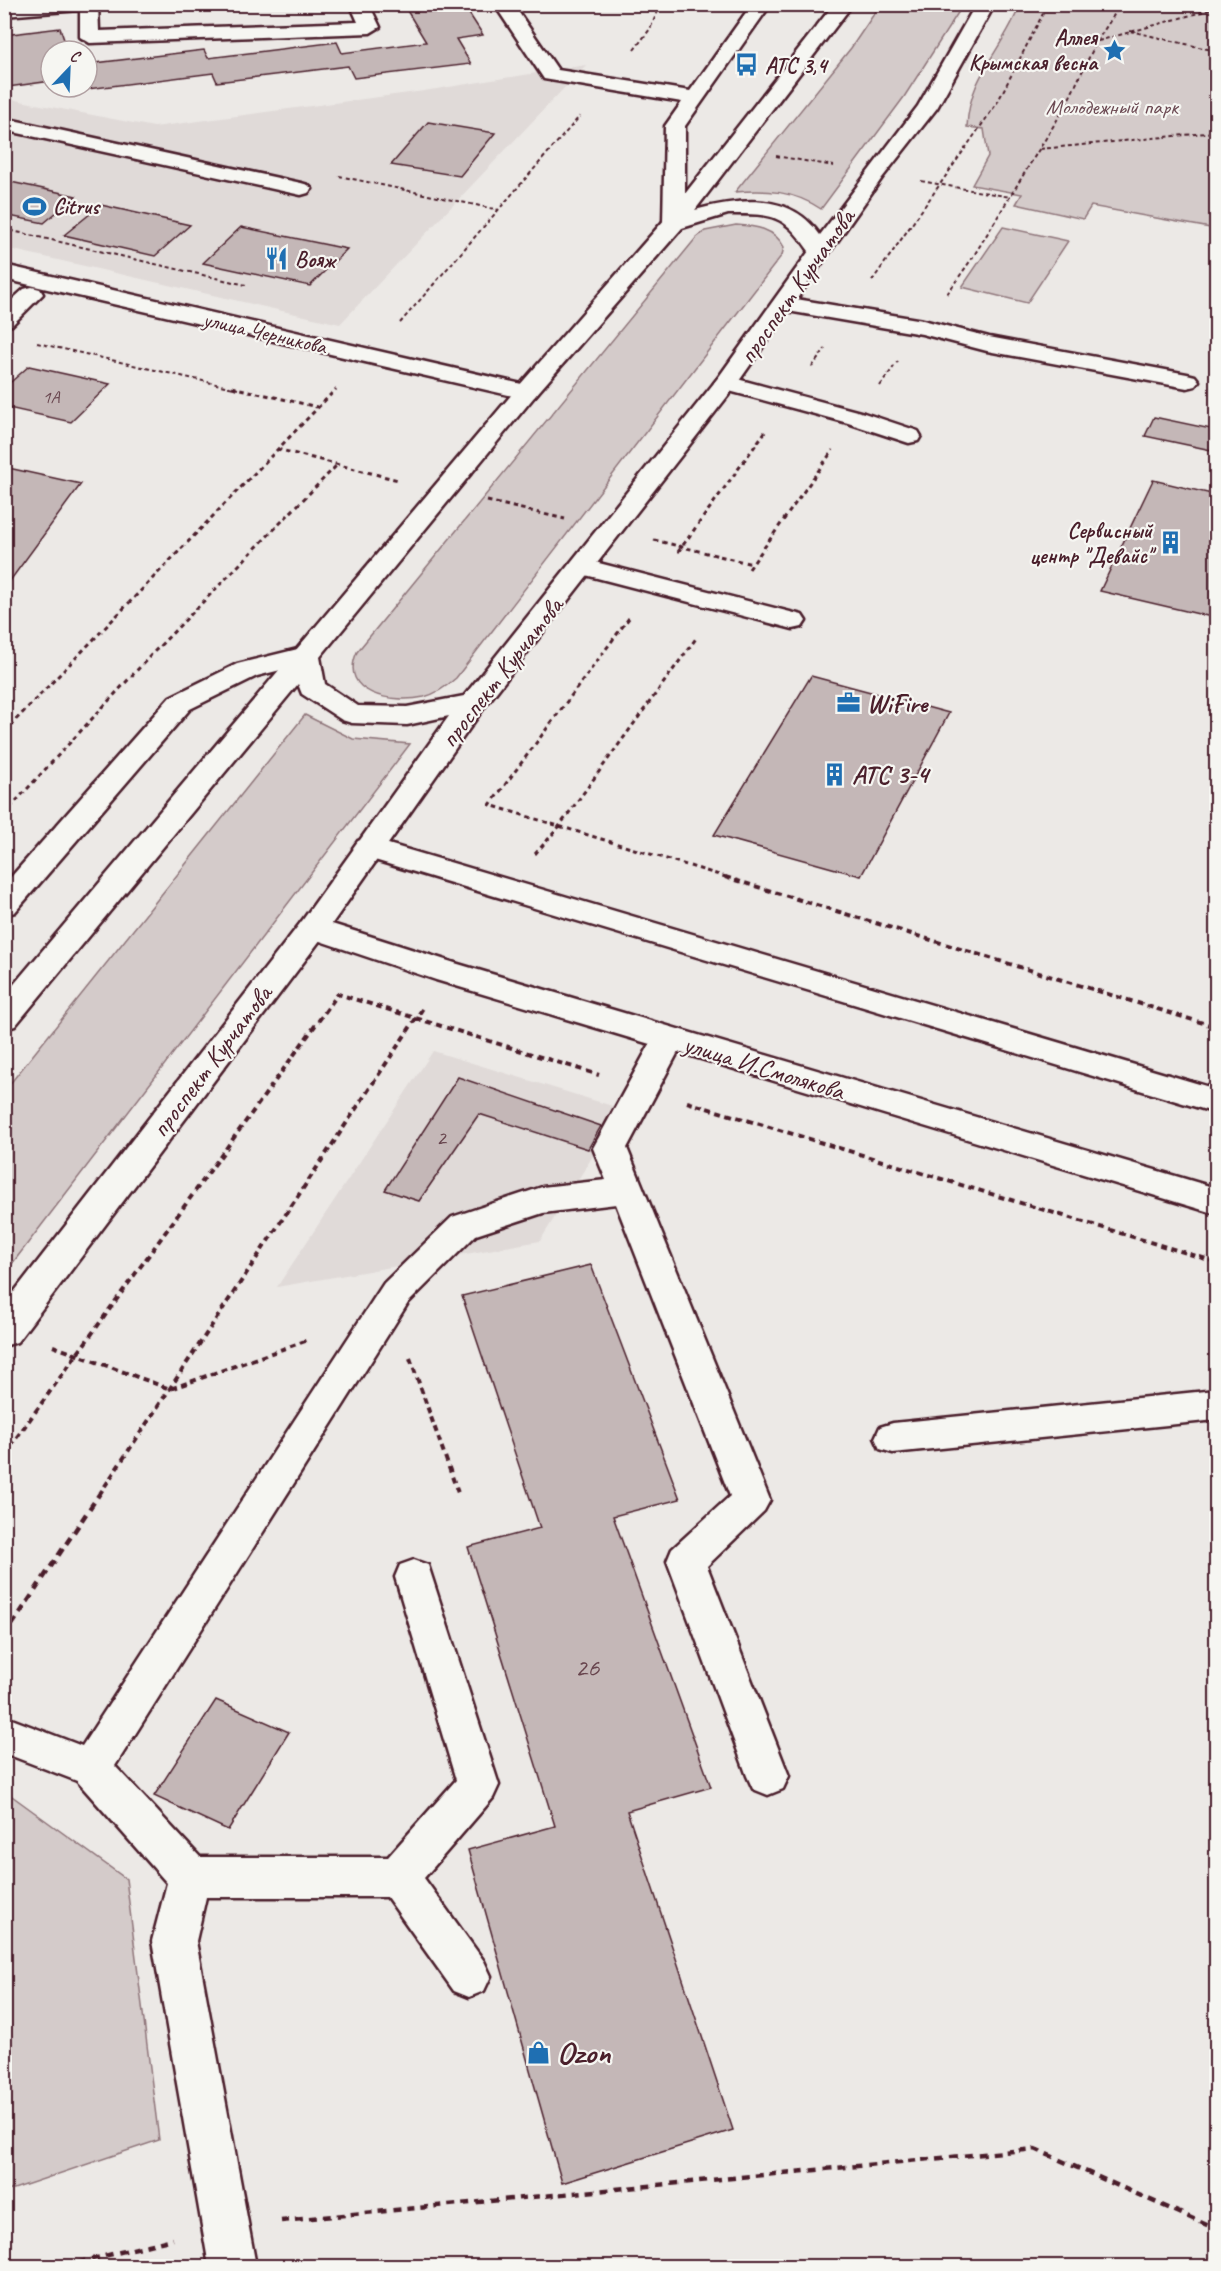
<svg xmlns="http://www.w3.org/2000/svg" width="1221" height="2271" font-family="Caveat,sans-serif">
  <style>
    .built { fill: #e0dad8 }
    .green { fill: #d4cbca; stroke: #8f757a; stroke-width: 1.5 }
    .building { fill: #c4b7b7; stroke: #4a1f2b; stroke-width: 1.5 }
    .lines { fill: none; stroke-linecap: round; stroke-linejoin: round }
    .minor-casing { stroke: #4a1f2b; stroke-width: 5 }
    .major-casing { stroke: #4a1f2b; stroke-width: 5 }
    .path-far3 { stroke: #4a1f2b; stroke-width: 2; stroke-dasharray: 4 3; stroke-linecap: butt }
    .path-far2 { stroke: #4a1f2b; stroke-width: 3; stroke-dasharray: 4.5 4; stroke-linecap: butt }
    .path-far1 { stroke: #4a1f2b; stroke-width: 4; stroke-dasharray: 6 4.5; stroke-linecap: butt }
    .path { stroke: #4a1f2b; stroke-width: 4.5; stroke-dasharray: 8 6; stroke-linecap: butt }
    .minor { fill: #f6f6f2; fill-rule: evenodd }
    .major { fill: #f6f6f2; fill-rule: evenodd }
    .labels { text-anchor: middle; stroke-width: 4.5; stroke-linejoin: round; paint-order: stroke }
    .far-number-label { font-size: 18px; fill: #68454e }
    .far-poi-label { font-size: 22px; font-weight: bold; fill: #4a1f2b; stroke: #f6f6f2; text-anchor: start }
    .far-park-label { font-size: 22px; fill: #6c4a53; stroke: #f6f6f2 }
    .far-street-label { font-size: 22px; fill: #4a1f2b; stroke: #f6f6f2 }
    .number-label { font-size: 22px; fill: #68454e }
    .street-label { font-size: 26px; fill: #4a1f2b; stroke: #f6f6f2 }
    .poi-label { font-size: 26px; font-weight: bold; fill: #4a1f2b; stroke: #f6f6f2; text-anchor: start }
    .near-number-label { font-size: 27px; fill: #68454e }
    .near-poi-label { font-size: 32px; font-weight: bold; fill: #4a1f2b; stroke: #f6f6f2; text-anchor: start }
  </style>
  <rect width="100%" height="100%" fill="#ece9e6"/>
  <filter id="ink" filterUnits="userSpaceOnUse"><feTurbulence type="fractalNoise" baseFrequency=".0167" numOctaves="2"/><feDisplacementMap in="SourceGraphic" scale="12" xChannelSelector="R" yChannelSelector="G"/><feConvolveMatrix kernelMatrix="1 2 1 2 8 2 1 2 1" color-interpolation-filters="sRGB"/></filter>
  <g filter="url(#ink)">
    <!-- built -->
    <path class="built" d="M586,65L340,324L5,248V98L154,127L424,91Z
      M433,1051L622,1109L540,1241L277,1287Z"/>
    <!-- green -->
    <path class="green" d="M880,5H963L904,97L821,209C794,191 767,189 735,192L851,48Z
      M1020,5H1216V229L1091,206L1083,219L1016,204L1022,194L972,185L988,156L984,129L967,127C969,75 1003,50 1020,5Z
      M736,225C755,226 774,228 784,247L782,255L456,678C446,687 436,694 424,697C393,704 338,694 357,652L696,238L705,231Z
      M1003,227L1068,241L1027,303L962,287Z
      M305,715L353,739L410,744L5,1273V1090Z
      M5,1791L126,1879L159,2140L5,2192Z"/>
    <!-- building -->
    <path class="building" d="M403,4H463L483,35L456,39L471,64L354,78L348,66L217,82L213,73L80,90L79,87H87V64L204,50L208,58L337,42L342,53L426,42Z
      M60,28L68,51H51V81L8,87L4,75V35Z
      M428,122L495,133L460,176L391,165Z
      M6,181L76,196L44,223L4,215Z
      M101,205L190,225L155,256L64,235Z
      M241,227L347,249L310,286L203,263Z
      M29,366L110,384L71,422L4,407V388Z
      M1154,417L1216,430V451L1145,436Z
      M4,467L81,484L4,589Z
      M1153,480L1216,495V618L1100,591Z
      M811,676L949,713L861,876L714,835Z
      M458,1077L601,1126L588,1149L479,1114L419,1201L385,1190Z
      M591,1265L680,1499L613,1516L711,1787L627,1811L733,2130L562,2183L468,1850L555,1826L468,1547L540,1528L462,1296Z
      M216,1700L289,1732L228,1830L154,1796Z"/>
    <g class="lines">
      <defs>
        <path id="minor" d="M4,4H98L99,31L358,22L350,4H369L380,27L370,33L90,43L80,37V10L4,16Z
          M494,4H513L558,70L690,91L752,4H771L685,126V223L682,228H666L663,223L665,126L682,102L544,79Z
          M4,118L301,183L308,185L312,189L308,193L301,195L4,130Z
          M4,265L526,385L534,387L538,392L534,397L526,399L4,279Z
          M32,287L40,289L43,294L12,325L4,327V307L24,289Z
          M784,297L923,320L989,337L1187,374L1195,376L1199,381L1195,386L1187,388L987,351L922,334L776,309L773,304L776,299Z
          M726,376L864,413L918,431L921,436L918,441L909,443L848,423L718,388L714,383L718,378Z
          M583,559L802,615L806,621L802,627L793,629L574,572L570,567L574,562Z
          M306,647L316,649L319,655L316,661L257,676L190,709L15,912L4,915V885L170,697L237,664Z
          M368,838L1216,1089V1113L358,855L353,848L358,841Z
          M313,918L458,964L1216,1188V1214L678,1052L627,1148L770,1500L764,1511L707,1566L789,1776L783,1789L768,1795L753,1789L747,1776L667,1561L672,1549L730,1496L616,1204L543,1213L476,1235L408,1303L115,1766L200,1857H388L456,1780L395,1577L400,1565L414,1560L428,1565L499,1785L493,1798L424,1878L484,1961L491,1976L484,1991L469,1997L454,1991L387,1897H206L196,1941L256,2266H209L152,1941L167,1883L77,1781L4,1753V1716L82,1746L384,1283L452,1217L542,1187L606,1180L593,1148L650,1044L436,980L302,935L298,928L302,921Z
          M1216,1390V1420L893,1453L880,1449L875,1438L880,1427L893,1423Z"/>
        <path id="major" d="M834,4H853L695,210C741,198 790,192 820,235L918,106L976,4H995L937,108L882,178L734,388L483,709L324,935L17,1342L4,1346V1305L302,921L449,716L407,725L352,723L342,720L302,694L298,684L15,1026L4,1029V996L518,387L666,218ZM728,214C772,214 783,213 809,251L718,378L464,696L407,707L358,706L325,684L320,657L534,397L682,228Z"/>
      </defs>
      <!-- minor casing -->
      <use href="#minor" class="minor-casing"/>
      <!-- major casing -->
      <use href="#major" class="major-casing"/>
      <!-- path-far3 -->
      <path class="path-far3" d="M1130,31L1216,51
        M1098,41L1216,8
        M634,50L650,29L661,4
        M1040,149L1216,132
        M776,156L834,166
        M339,176L499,210
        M921,181L1010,197
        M4,229L246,285
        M872,281L997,103L1048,4
        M947,294L973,257L1065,107L1097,41L1121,4
        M400,323L580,116
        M37,343L238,389
        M812,367L825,349
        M880,386L898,361"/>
      <!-- path-far2 -->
      <path class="path-far2" d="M232,387L317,407
        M277,449L398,480
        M487,501L565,519
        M654,540L752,564
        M678,552L765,432
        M749,569L833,450
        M629,618L490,805L729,878
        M4,732L336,389
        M4,814L151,655L337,465
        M535,854L558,828L697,637"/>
      <!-- path-far1 -->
      <path class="path-far1" d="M725,877L1216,1027
        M687,1102L1216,1262
        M53,1346L170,1389L308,1340
        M410,1358L458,1493
        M4,1455L338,994L599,1075
        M99,1495L423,1008"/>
      <!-- path -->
      <path class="path" d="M4,1637L100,1493
        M281,2221L1035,2149L1216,2229
        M64,2266L173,2239"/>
      <!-- minor -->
      <use href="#minor" class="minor"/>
      <!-- major -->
      <use href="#major" class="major"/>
    </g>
  </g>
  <!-- icons -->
  <defs>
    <symbol id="sight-bare" viewBox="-9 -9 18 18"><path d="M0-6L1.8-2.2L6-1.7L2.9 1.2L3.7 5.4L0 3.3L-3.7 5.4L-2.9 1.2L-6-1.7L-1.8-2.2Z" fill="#1f6fb2" stroke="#f6f6f2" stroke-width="2.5" paint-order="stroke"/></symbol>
    <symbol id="bus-bare" viewBox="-9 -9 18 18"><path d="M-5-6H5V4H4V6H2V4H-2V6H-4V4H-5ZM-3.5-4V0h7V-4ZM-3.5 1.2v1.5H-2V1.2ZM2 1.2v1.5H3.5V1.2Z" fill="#1f6fb2" stroke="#f6f6f2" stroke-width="2.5" paint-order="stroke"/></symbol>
    <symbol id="stadium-bare" viewBox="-9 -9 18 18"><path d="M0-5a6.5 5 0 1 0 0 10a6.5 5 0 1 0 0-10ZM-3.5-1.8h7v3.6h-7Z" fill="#1f6fb2" stroke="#f6f6f2" stroke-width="2.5" paint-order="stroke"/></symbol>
    <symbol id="restaurant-bare" viewBox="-9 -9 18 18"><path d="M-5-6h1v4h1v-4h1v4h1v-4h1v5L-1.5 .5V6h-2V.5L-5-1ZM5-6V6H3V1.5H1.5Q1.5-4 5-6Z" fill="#1f6fb2" stroke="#f6f6f2" stroke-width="2.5" paint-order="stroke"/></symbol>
    <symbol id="building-bare" viewBox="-9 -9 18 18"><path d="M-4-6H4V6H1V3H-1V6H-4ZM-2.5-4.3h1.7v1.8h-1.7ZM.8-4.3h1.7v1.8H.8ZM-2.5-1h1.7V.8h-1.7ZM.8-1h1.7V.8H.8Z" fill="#1f6fb2" stroke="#f6f6f2" stroke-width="2.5" paint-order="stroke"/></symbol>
    <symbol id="office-bare" viewBox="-9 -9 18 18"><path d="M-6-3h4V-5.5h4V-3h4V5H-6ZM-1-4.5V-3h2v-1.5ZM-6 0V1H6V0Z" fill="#1f6fb2" stroke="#f6f6f2" stroke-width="2.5" paint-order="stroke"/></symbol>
    <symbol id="shop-bare" viewBox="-9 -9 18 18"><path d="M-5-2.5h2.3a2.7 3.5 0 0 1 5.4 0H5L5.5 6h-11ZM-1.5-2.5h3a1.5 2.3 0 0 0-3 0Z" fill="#1f6fb2" stroke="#f6f6f2" stroke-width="2.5" paint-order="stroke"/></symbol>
  </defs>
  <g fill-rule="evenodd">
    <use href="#sight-bare" x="1098" y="34" width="33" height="33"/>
    <use href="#bus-bare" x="730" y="48" width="33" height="33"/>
    <use href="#stadium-bare" x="18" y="190" width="33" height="33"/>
    <use href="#restaurant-bare" x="260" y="242" width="33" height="33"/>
    <use href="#building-bare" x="1154" y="526" width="33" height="33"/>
    <use href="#office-bare" x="832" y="686" width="33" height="33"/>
    <use href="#building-bare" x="818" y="758" width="33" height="33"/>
    <use href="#shop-bare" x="522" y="2036" width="33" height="33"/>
  </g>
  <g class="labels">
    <!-- far-number labels -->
    <g class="far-number-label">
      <text x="51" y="403">1А</text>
    </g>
    <!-- far-poi labels -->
    <g class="far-poi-label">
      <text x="1097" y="45" text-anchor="end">Аллея<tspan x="1097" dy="25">Крымская весна</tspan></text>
      <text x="765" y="73">АТС 3,4</text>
      <text x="53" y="214">Citrus</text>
      <text x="295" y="267">Вояж</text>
      <text x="1152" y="538" text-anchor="end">Сервисный<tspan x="1152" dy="25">центр "Девайс"</tspan></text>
    </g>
    <!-- far-park labels -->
    <g class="far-park-label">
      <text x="1112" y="114">Молодежный парк</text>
    </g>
    <!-- far-street labels -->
    <g class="far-street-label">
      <text transform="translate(265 332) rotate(13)" y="8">улица Черникова</text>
    </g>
    <!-- number labels -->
    <g class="number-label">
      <text x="441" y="1145">2</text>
    </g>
    <!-- street labels -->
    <g class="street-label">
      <text transform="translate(796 286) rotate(-55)" y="9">проспект Курчатова</text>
      <text transform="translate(501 672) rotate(-52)" y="9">проспект Курчатова</text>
      <text transform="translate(211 1061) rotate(-53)" y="9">проспект Курчатова</text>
      <text transform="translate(764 1067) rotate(17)" y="9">улица И.Смолякова</text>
    </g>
    <!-- poi labels -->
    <g class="poi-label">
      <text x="867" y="712">WiFire</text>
      <text x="852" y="783">АТС 3-4</text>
    </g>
    <!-- near-number labels -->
    <g class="near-number-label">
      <text x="587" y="1676">26</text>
    </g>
    <!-- near-poi labels -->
    <g class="near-poi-label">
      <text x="557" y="2063">Ozon</text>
    </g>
  </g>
  <!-- margin -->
  <rect width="1221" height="2271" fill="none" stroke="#f6f6f2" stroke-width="24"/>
  <rect x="12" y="12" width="1197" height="2247" fill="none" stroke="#4a1f2b" stroke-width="2" filter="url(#ink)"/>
  <!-- north arrow -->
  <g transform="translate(69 69) rotate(23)"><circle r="28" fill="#f6f6f2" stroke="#b1a0a2" stroke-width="1.5"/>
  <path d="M0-4.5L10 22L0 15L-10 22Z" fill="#1f6fb2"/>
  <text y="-9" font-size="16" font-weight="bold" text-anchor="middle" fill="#4a1f2b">С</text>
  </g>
</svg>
